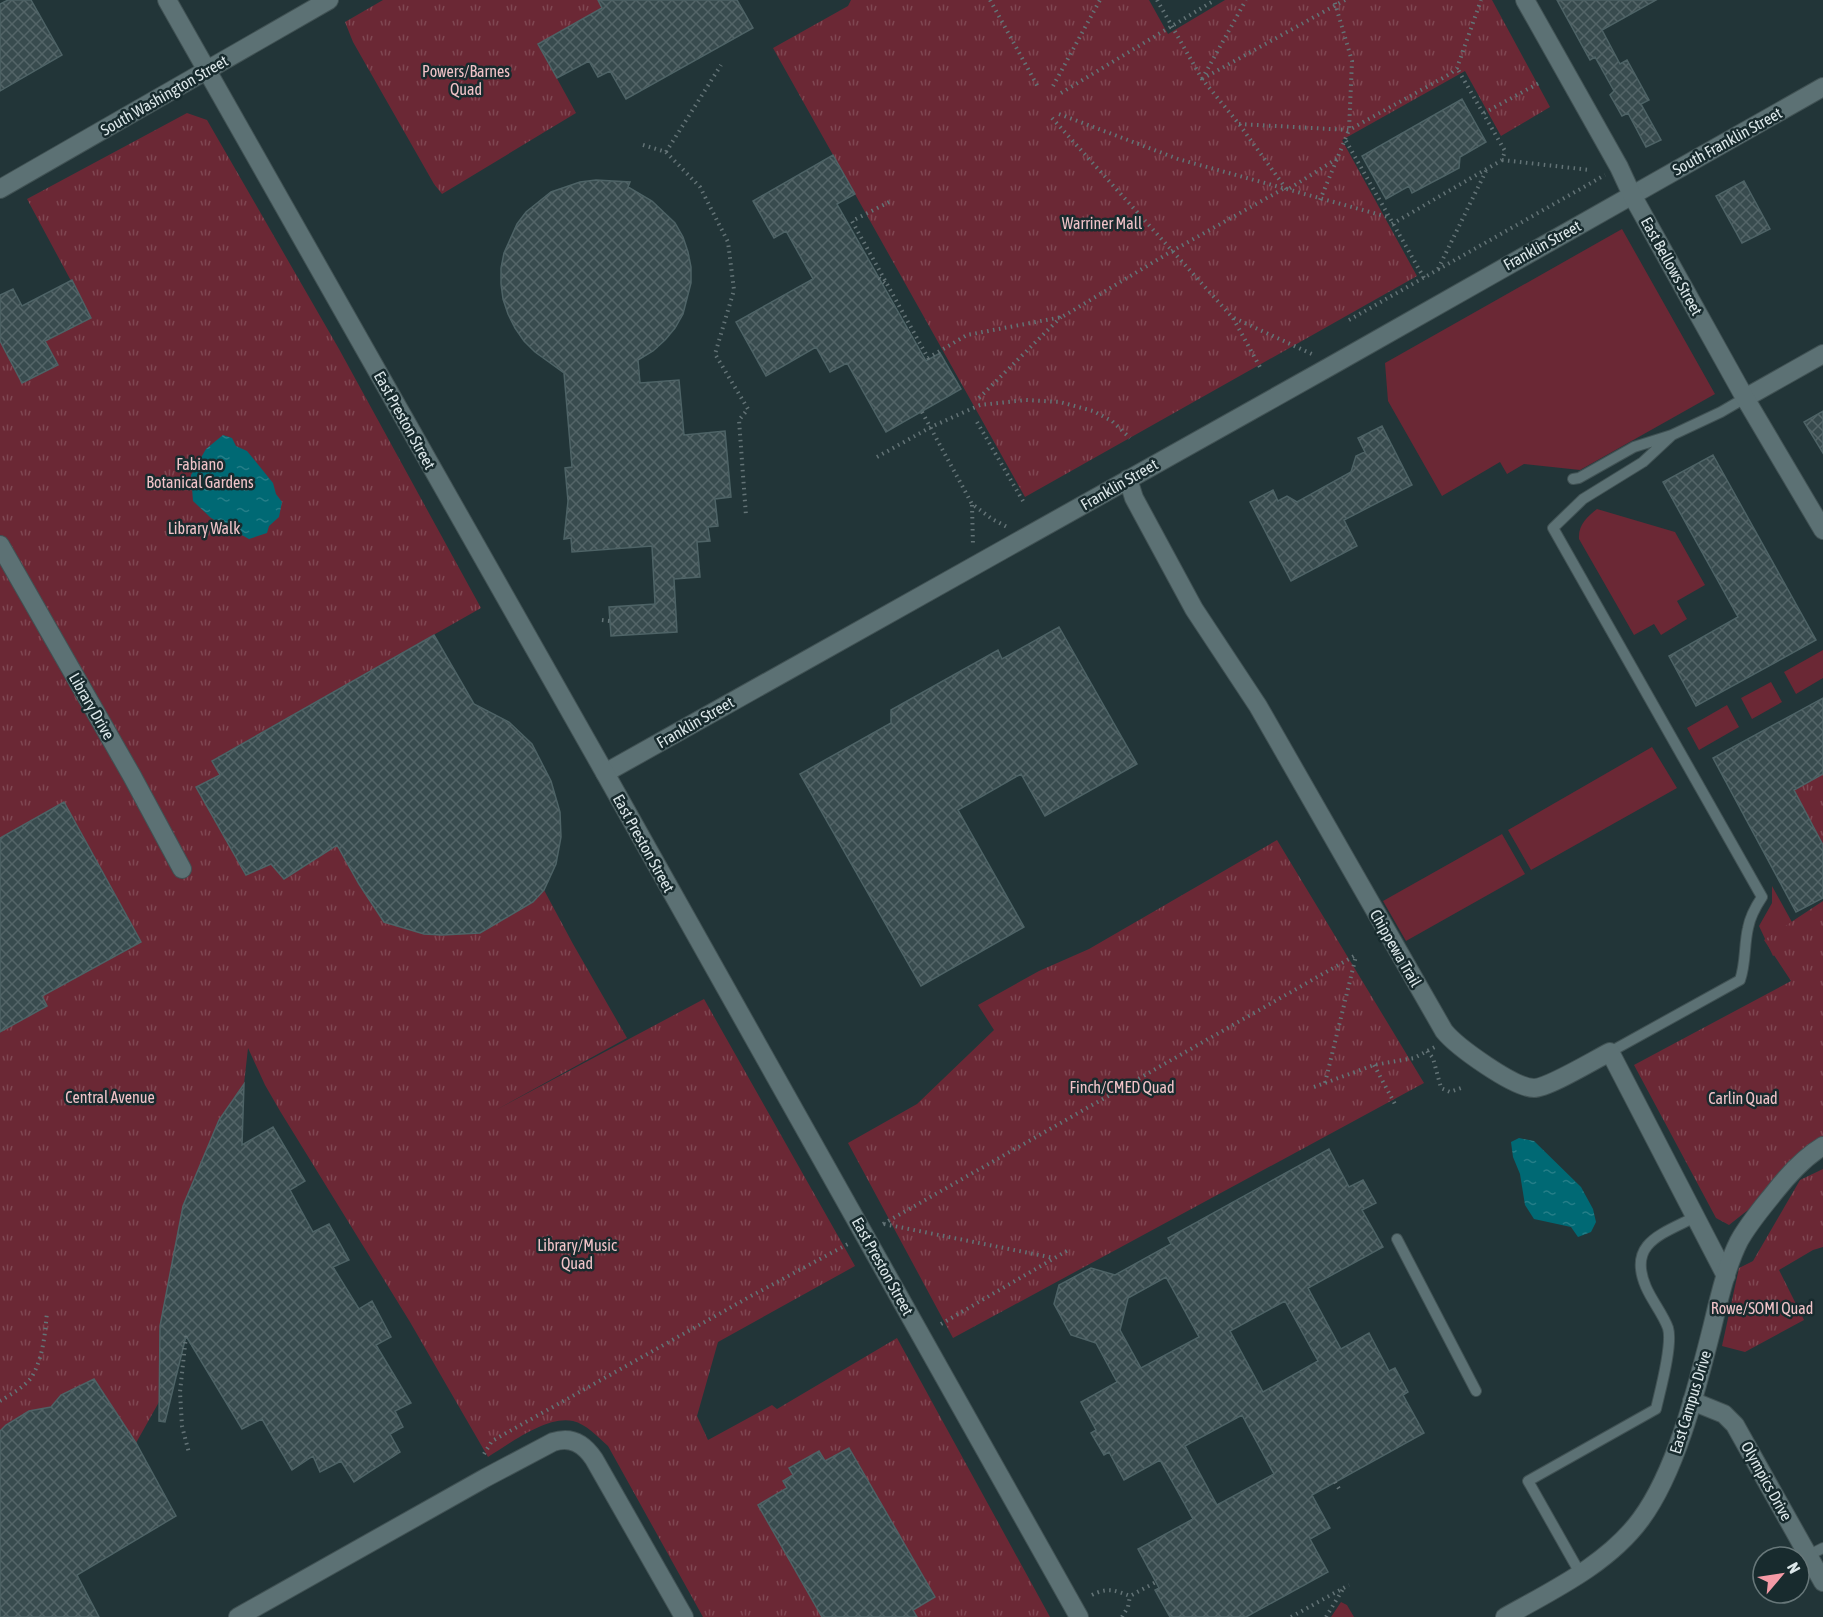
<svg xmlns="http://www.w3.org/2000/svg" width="1823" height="1617" font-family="'Asap Condensed',sans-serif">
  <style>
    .green { fill: #6b2835 }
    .park { fill: url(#park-tufts) }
    .water { fill: url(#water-ripples) }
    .building { fill: url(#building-cross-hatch); stroke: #4e6366; stroke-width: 1.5; fill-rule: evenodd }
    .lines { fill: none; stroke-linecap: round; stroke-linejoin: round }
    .lane-casing { stroke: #415254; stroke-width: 12 }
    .street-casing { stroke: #415254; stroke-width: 20 }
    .secondary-casing { stroke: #415254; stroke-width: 20 }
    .path { stroke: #637376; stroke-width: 4; stroke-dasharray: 1.5 4.5; stroke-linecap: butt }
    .lane { stroke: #5c7174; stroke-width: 10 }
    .street { stroke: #5c7174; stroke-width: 18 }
    .secondary { stroke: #5c7174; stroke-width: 18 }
    .labels { text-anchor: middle; stroke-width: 5; stroke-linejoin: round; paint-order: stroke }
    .park-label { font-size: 16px; fill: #f1c3c8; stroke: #182b2e }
    .street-label { font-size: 16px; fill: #dde8ea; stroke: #182b2e }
  </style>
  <defs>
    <pattern id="park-tufts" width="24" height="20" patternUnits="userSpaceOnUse" patternTransform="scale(1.5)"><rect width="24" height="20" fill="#6b2835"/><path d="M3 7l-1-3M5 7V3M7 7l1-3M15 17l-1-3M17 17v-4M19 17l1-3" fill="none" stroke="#804752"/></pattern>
    <pattern id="water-ripples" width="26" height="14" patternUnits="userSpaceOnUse" patternTransform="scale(1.5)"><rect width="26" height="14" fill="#006974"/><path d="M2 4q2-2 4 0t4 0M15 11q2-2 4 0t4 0" fill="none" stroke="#257e88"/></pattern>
    <pattern id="building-cross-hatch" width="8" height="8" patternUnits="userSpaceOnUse" patternTransform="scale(1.5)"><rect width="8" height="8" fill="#384b4e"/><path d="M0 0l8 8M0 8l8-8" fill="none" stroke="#546568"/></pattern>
  </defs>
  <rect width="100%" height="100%" fill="#223538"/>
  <!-- green -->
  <path class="green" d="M1622,229L1715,394L1580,470L1524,464L1507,474L1500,462L1442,496L1388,401L1385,363Z
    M1597,509L1675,532L1705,585L1677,601L1687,619L1661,635L1654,624L1634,635L1579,539C1578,525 1587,517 1597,509Z
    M1823,650V678L1796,694L1784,672Z
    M1771,682L1782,702L1752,719L1741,698Z
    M1727,705L1739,727L1699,750L1687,728Z
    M1652,747L1677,788L1531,870L1508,830Z
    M1502,834L1525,874L1406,941L1383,901Z
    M1772,886L1793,924L1784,951L1773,956L1759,926L1772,903Z
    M1341,1602L1347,1605L1354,1617H1331Z"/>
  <!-- park -->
  <path class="park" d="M383,0H598L602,8L538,44L576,113L442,194L434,184L353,42L345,22Z
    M851,0H1149L1168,34L1225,0H1492L1550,107L1501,136L1465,71L1342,140L1417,276L1025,497L773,48L848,6Z
    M187,113L207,120L339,349L481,608L213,760L220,775L196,787L246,875L271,864L284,879L337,845L359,884L384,922L424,934L442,935L480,933L533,902L544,890L573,944L627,1038L494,1111L704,999L855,1266L718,1342L697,1416L708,1440L772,1405L777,1409L897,1338L1050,1617H703L608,1446C598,1437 586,1424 573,1421C547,1415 509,1444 488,1457L410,1322L280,1111L265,1085L248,1048L244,1084L219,1120L183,1206L160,1326L159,1402L136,1443L94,1379L61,1395L51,1407L29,1411L6,1425L0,1431V1032L47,1006L42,996L141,941L64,802L0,838V341L22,383L57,365L45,341L91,318L27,199Z
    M1823,774V845L1794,790Z
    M1277,840L1424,1083L953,1338L848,1143L917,1104L994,1030L978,1005L1039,971L1089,949Z
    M1823,901V1151L1729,1225L1716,1218L1634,1065L1791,981L1764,940Z
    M1823,1169V1247L1813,1250L1779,1270L1804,1320L1745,1352L1722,1346L1739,1268L1753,1261L1800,1180Z"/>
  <!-- water -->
  <path class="water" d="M223,435L232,438L236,446L247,451L273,483L276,494L282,502L279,517L269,526L267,533L249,539L211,518L193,501L191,475L206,449Z
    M1519,1138L1534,1141L1581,1187L1593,1209L1596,1222L1591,1232L1578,1237L1571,1227L1534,1219L1525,1205L1520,1174L1513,1157L1511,1142Z"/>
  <!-- building -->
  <path class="building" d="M8,0H31L62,55L0,91V4Z
    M598,0H737L753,28L626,99L610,71L598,77L589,61L557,78L538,44L602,8Z
    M1557,0H1656L1602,30L1620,64L1627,60L1649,100L1641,104L1661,140L1646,147L1628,113L1622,116L1610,95L1614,91L1595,57L1590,60Z
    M1462,99L1486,142L1460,157L1459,168L1444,176L1412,193L1409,186L1386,199L1362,156Z
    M833,155L855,194L837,204L926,361L940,353L961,389L886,432L847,363L830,372L816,347L766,376L736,322L813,279L786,231L774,238L753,201Z
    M596,180L630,182L628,187L652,201L675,223L683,237L688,252L691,267V283L683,314L675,328L665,340L653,351L638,360L640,383L679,380L684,435L725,431L731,497L715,499L718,526L708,527L710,541L697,542L700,577L674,579L677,632L611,636L609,607L655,604L652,546L572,552L571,538L564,539L568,501L565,468L572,467L564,373L535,352L524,341L515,328L508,314L503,299L501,284V268L504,253L517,224L526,212L551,192L580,182Z
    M1744,181L1770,229L1742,243L1716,196Z
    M72,280L91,318L45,341L58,365L22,383L0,341V295L13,289L22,306Z
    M1823,411V453L1804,422Z
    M1382,426L1412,485L1344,520L1357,546L1291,581L1250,502L1273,490L1278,501L1287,496L1297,502L1351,472L1356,456L1365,452L1358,438Z
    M1713,455L1816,640L1696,706L1669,656L1738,617L1663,482Z
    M1059,627L1137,764L1045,816L1021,774L958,810L1024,927L921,986L800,774L891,723V710L998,650L1002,659Z
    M434,635L474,704L509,722L532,744L551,781L560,812L561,837L556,864L544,890L533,902L480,933L442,935L424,934L384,922L359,884L337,845L284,879L271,864L246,875L196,787L220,775L212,761Z
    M1823,698V774L1794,790L1823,845V898L1796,912L1713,758Z
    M64,802L141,942L42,996L47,1006L0,1032V838Z
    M244,1084L242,1145L273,1127L305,1181L290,1190L313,1232L329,1224L349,1260L333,1267L359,1309L372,1301L391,1337L376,1345L411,1403L395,1411L403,1427L390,1434L400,1452L354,1482L341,1461L320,1472L313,1456L292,1470L262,1419L242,1429L186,1336L165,1422L159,1421L160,1326L183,1206L219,1120Z
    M1329,1149L1349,1187L1363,1180L1376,1203L1362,1210L1383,1247L1308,1288L1341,1349L1369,1333L1389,1371L1395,1368L1408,1392L1403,1395L1424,1433L1312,1495L1330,1528L1310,1539L1328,1572L1246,1617H1170L1155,1590L1159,1588L1138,1549L1193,1519L1160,1460L1124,1480L1109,1452L1104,1455L1091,1433L1096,1430L1081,1402L1117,1382L1096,1343L1071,1335L1054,1304L1059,1285L1091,1268L1115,1275L1171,1244L1168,1238ZM1166,1277L1199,1337L1141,1368L1120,1330L1128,1298ZM1285,1301L1318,1361L1263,1392L1230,1331ZM1242,1415L1274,1474L1217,1505L1185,1446Z
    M94,1379L136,1443L176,1516L77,1575L99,1617H0V1431L6,1425L29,1411L51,1407L61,1395Z
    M849,1448L935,1597L913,1610L917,1617H822L758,1505L787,1488L783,1481L793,1475L789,1468L819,1451L825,1461Z"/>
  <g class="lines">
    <defs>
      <path id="lane" d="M1573,479L1579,478L1634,447L1672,435L1721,412L1745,398
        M1610,1052L1740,980C1746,963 1744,945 1748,928C1750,917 1756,906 1762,897L1553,528L1583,499L1643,462L1672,435
        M1397,1239L1476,1391
        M1809,1555L1823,1548
        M1580,1573L1528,1481L1656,1409C1660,1391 1673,1345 1668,1328C1663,1314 1652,1301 1646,1287C1627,1243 1662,1234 1695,1217"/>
      <path id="street" d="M1745,398L1823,354
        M1128,479L1134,498L1194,609L1258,706L1444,1031C1457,1047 1514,1088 1534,1088C1548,1088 1594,1060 1610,1052L1726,1276
        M0,545L132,776L182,869
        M605,773L1329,367L1823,87
        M1692,1401L1724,1414L1735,1425L1823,1582
        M238,1617L485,1478L553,1442C571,1436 584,1444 594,1459L684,1617"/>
      <path id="secondary" d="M167,0L605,773L1079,1617
        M1525,0L1619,167L1632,195L1745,398L1823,530
        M0,189L329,0
        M1505,1617C1553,1590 1608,1564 1641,1519C1677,1470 1697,1387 1712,1328C1719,1299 1726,1267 1739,1241C1749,1223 1762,1208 1774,1193C1788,1175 1803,1158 1823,1146"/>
    </defs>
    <!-- lane casing -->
    <use href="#lane" class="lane-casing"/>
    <!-- street casing -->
    <use href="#street" class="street-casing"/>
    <!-- secondary casing -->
    <use href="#secondary" class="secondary-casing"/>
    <!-- path -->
    <path class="path" d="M990,0L1038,87
      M1157,0L1202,79L1239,124L1287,190L1338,158
      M1202,79L1345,0
      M1202,79L1246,0
      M1053,86L1100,0
      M1061,93L1215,0
      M1484,113L1541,82
      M1059,114L1178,159L1388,217
      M1052,118L1233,318L1261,369
      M1239,124L1349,130L1450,74L1457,68L1481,0
      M1346,141L1424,278
      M643,145L666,152L700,187L728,242L734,290L715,354L748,409L739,420L746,516
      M666,152L721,65
      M1502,160L1590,170
      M1320,200L1349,130L1352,61L1334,0
      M889,202L852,221L928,358L967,335L1062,317L1172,251L1283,189
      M1392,224L1502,160L1505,151L1457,68
      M1438,269L1486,171
      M879,278L886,284
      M1234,318L1314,355
      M1349,320L1605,175
      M979,398L1061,317
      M922,412L972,504L992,519L1009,528
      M977,422L1023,501
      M877,457L931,427L980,405L1026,400L1060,402L1093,411L1112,421L1130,438
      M972,505L973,546
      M602,620L610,621
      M1427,1051L1433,1058L1441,1088L1450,1092L1461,1088
      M1374,1065L1396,1106
      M1325,1083L1356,956
      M1314,1087L1374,1065L1414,1058L1435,1047
      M883,1224L1356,955
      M884,1224L1054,1258
      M941,1324L1070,1249
      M186,1336L180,1392L182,1426L189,1453
      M0,1401C10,1395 24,1387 31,1378C43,1359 45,1334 47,1312
      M484,1454L492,1441L751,1296L848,1244
      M1335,1482L1341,1492
      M1092,1595C1108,1587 1114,1590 1130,1596L1156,1582
      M1122,1617L1128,1607L1130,1596
      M1291,1617L1349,1585
      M1326,1617L1343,1589"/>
    <!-- lane -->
    <use href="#lane" class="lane"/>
    <!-- street -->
    <use href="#street" class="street"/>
    <!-- secondary -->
    <use href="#secondary" class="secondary"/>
  </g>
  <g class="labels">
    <!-- park labels -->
    <g class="park-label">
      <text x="466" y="77">Powers/Barnes<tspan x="466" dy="18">Quad</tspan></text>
      <text x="1102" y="229">Warriner Mall</text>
      <text x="200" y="470">Fabiano<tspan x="200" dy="18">Botanical Gardens</tspan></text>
      <text x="204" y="534">Library Walk</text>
      <text x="1122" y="1093">Finch/CMED Quad</text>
      <text x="110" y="1103">Central Avenue</text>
      <text x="1743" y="1104">Carlin Quad</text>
      <text x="577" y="1251">Library/Music<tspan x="577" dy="18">Quad</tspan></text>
      <text x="1762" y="1314">Rowe/SOMI Quad</text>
    </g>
    <!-- street labels -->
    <g class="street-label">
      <text transform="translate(164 95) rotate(-30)" y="6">South Washington Street</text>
      <text transform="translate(1727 141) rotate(-29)" y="6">South Franklin Street</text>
      <text transform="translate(1542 245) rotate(-29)" y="6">Franklin Street</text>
      <text transform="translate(1672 266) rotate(61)" y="6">East Bellows Street</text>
      <text transform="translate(405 420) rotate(61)" y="6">East Preston Street</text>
      <text transform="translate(1119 484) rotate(-30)" y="6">Franklin Street</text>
      <text transform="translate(92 706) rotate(60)" y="6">Library Drive</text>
      <text transform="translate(695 722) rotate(-30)" y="6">Franklin Street</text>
      <text transform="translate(644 843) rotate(61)" y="6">East Preston Street</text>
      <text transform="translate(1396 948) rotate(60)" y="6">Chippewa Trail</text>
      <text transform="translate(883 1266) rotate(61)" y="6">East Preston Street</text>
      <text transform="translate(1690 1402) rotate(-73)" y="6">East Campus Drive</text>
      <text transform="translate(1767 1481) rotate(61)" y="6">Olympics Drive</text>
    </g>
  </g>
  <!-- north arrow -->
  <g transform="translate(1781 1575) rotate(61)"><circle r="28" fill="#182b2e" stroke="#677779" stroke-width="1.5"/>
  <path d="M0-4.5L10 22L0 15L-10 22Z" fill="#f49aa6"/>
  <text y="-9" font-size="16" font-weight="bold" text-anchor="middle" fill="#dde8ea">N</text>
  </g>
</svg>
